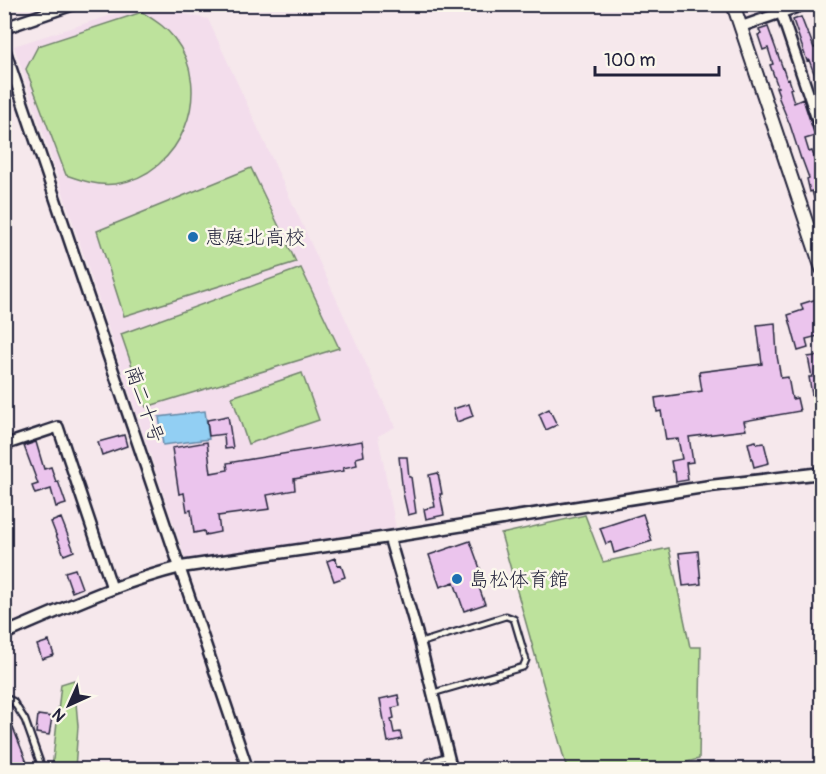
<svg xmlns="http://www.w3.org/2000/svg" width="826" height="774" font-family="Pangolin,'Klee One',sans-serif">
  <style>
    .built { fill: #f3ddec }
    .green { fill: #bde29c; stroke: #70826c; stroke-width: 1.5 }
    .water { fill: #92cff3; stroke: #658aa9; stroke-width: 1.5 }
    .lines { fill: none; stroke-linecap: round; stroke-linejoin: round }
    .river { stroke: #92cff3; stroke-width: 15 }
    .building { fill: #ebc4ed; stroke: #22223b; stroke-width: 1.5 }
    .service-casing { stroke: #22223b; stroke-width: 9 }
    .minor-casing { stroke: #22223b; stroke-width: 14 }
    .tertiary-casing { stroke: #22223b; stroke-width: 15 }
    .secondary-casing { stroke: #22223b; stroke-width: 16 }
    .service { stroke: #fbf7ec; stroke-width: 4.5 }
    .minor { stroke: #fbf7ec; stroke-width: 9 }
    .tertiary { stroke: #fbf7ec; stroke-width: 10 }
    .secondary { stroke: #fbf7ec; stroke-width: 12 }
    .poi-dot { fill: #1f6fb2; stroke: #fbf7ec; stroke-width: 2 }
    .labels { text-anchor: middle; stroke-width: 5; stroke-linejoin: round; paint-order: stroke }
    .poi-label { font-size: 20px; fill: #22223b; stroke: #fbf7ec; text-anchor: start }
    .street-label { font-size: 20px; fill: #22223b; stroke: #fbf7ec }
  </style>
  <rect width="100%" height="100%" fill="#f6e8ec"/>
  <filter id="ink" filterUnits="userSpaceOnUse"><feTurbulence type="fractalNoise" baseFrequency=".0167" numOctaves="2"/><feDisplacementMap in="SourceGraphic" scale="12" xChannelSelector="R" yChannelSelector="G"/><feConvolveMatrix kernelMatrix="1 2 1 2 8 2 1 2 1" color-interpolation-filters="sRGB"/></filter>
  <g filter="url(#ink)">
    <!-- built -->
    <path class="built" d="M143,5L208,19L395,427L378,436L396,528L186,561L14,46Z"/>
    <!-- green -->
    <path class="green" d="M142,12C154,20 166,27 174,38C215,90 182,175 115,184C98,186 83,181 66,175L26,69L38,46Z
      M251,168L296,262L124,316L97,231Z
      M301,268L339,348L146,407L121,334Z
      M302,373L319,420L248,444L232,397Z
      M585,515L603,562L669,548L690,647H701L699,759L659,769H567L501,534Z
      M74,680L78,726L75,769H52L61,684Z"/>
    <!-- water -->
    <path class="water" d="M205,411L209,439L163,445L159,417Z"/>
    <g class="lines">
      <!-- river -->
      <path class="river" d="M808,770L822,768"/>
    </g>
    <!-- building -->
    <path class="building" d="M801,17L808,35H809L814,48L822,45V55L817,56L822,68V94L809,60L807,61L793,20Z
      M768,27L787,80L789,79L792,88L790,89L794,103L803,99L815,136L805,139L809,152L812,151L818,167L822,166V175L817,176L822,192V218H820L812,191L810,192L807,179L809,178L802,159H801L790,125L778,96L779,95L776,87H778L770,65L773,64L768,48L763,50L758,35L761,34L759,30Z
      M817,299L822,313V335L806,339L808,348L798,351L788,315L803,310L801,304Z
      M775,323L777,356L781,378L788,377L792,399L797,398L800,411L744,421L746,430L689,437L693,462L686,463L688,480L676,482L675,472H673L671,461L682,459L678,439L666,440L661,411L657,412L655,398L702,391L699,372L762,364L757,325Z
      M822,355V393L812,395L809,377H812L808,357Z
      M469,404L473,416L457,422L453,409Z
      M549,409L557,425L546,430L539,414Z
      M228,416L233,448L225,449L224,434L209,436L207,420Z
      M124,435L127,446L102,455L98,442Z
      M362,441L364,456L356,458L357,465L343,468L344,471L294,479L295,490L267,495L270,509L218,516L220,532L205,535L204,531L194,533L191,510L187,511L184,493L179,494L172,448L207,442L211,473L228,470L227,463Z
      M756,441L757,444L764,443L769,463L754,467L748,443Z
      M36,442L44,469L51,467L56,482L58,481L66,504L56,507L51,489L35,494L32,486L38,484L24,446Z
      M399,457H407L409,477H411L416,513L408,515L403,493Z
      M438,473L442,494H440L444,515L426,519L424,509L435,507L429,475Z
      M643,514L652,541L614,553L611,542L606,544L600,528Z
      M61,518L74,551L64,555L51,522Z
      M470,541L482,574L475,576L485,604L464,611L454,582L440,587L429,555Z
      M698,551L701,584L683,586L679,553Z
      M335,558L338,566L341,565L345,577L334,581L327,561Z
      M75,569L82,588L72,592L65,572Z
      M49,641L54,655L42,659L37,645Z
      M398,695L400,706L392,708L394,718L391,719L394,733L400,732L402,739L388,742L380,699Z
      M4,708H5L30,770H4Z
      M38,715L52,717L49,735L36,733Z"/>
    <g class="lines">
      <defs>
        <path id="service" d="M420,643L506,616L514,619L526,660L523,667L433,693
          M4,697L13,701L25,720L41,765L40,770
          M430,770L428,762L448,756"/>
        <path id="minor" d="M778,4L822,134
          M740,27L806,4
          M4,47L248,770
          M4,445L58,427L112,588
          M389,537L420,643L452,770"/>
        <path id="tertiary" d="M4,28L74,4
          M4,634C63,609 120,582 181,567L389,537L710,486L822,473"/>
        <path id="secondary" d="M733,4L822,269"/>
      </defs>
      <!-- service casing -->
      <use href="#service" class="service-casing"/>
      <!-- minor casing -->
      <use href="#minor" class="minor-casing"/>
      <!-- tertiary casing -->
      <use href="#tertiary" class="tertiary-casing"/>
      <!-- secondary casing -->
      <use href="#secondary" class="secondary-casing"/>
      <!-- service -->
      <use href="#service" class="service"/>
      <!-- minor -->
      <use href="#minor" class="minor"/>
      <!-- tertiary -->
      <use href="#tertiary" class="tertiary"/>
      <!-- secondary -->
      <use href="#secondary" class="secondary"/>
    </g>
  </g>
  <!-- markers -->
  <g class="poi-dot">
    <circle cx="193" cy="237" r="6"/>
    <circle cx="457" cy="579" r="6"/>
  </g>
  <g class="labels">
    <!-- poi labels -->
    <g class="poi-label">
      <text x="205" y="244">恵庭北高校</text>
      <text x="469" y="586">島松体育館</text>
    </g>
    <!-- street labels -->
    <g class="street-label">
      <text transform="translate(145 404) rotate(71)" y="7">南二十号</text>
    </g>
  </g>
  <!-- margin -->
  <rect width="826" height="774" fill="none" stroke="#fbf7ec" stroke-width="24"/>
  <rect x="12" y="12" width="802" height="750" fill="none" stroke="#22223b" stroke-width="2" filter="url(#ink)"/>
  <!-- north arrow -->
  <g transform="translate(69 705) rotate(225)" stroke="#fbf7ec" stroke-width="4.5" paint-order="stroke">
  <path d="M0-4.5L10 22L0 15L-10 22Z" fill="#22223b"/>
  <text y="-9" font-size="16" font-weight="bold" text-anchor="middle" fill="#22223b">N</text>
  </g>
  <!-- scale -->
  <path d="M595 66v9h124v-9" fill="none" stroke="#22223b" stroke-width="3"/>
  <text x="604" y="66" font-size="18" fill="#22223b" stroke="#fbf7ec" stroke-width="4.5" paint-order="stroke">100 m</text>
</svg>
